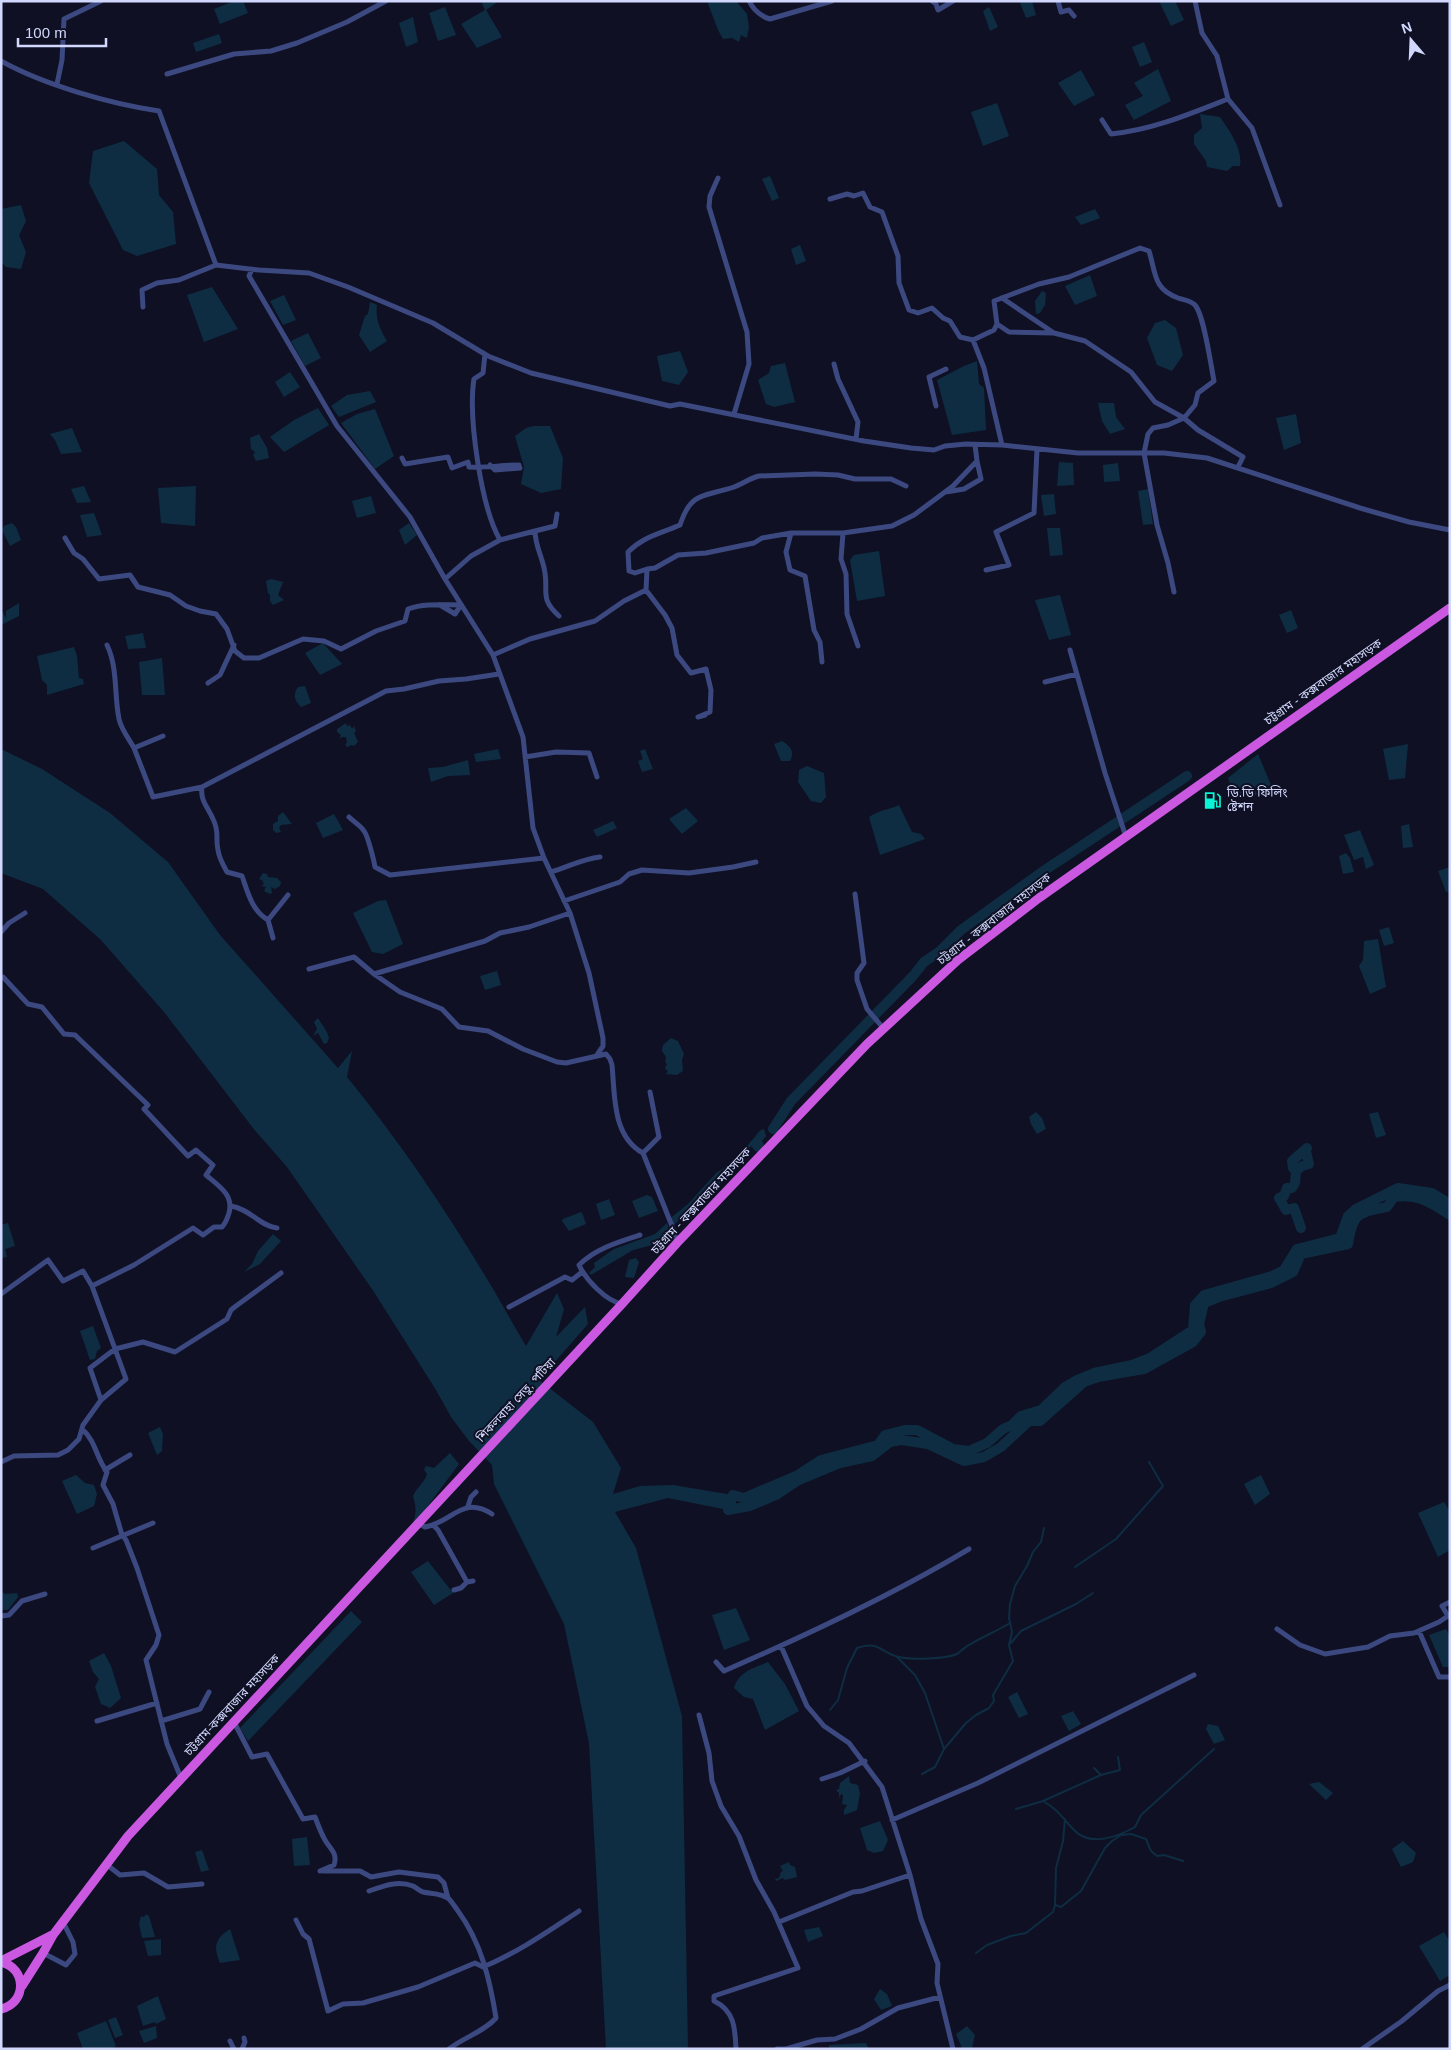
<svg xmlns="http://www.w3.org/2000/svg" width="1451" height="2050" font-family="Helvetica,'Noto Sans Bengali',sans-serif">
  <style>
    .water { fill: #0e2d43 }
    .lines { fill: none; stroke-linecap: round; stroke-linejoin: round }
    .stream { stroke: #0e2d43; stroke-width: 2 }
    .river { stroke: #0e2d43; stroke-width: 10 }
    .minor { stroke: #3c4980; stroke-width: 5 }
    .trunk { stroke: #ca58e1; stroke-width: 9 }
    .labels { text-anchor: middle; stroke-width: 4; stroke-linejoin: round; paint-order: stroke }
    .street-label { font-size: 12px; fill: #d2d8fd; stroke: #0f1023 }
    .poi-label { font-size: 12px; fill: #d2d8fd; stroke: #0f1023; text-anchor: start }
  </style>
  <rect width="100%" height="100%" fill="#0f1023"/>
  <!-- water -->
  <path class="water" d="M234,1H243L248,13L220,24L214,9Z
    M481,1H499L486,10L502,37L477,48L461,24L485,10Z
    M707,1H736L747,14L749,27L747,38L741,35L739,42L732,38L723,39L718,30Z
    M1022,1H1032L1036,15L1026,18L1020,3Z
    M1159,1H1175L1184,20L1171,26Z
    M445,7L456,35L438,41L429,13Z
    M989,7L998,27L990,31L983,11Z
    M413,17L418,42L406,47L399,23Z
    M219,34L222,43L196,52L193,43Z
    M1144,42L1152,62L1140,67L1132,47Z
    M1158,69L1171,101L1134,120L1125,105L1143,96L1134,83Z
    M1081,70L1095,95L1074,106L1058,83Z
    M997,103L1009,136L983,146L971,112Z
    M1200,114L1220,117C1229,130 1243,149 1240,166H1233L1227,171L1207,167L1206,161L1194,144V135L1202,128Z
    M124,141L157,169L159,195L173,212L176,244L137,256L123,250L89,183L93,151Z
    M770,176L779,198L772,201L762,179Z
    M21,205L26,221L19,235L26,252L21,269L6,267L1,262V209Z
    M1095,209L1100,218L1081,225L1075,217Z
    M800,245L806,261L796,265L791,249Z
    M1090,275L1097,296L1075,305L1065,286Z
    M212,287L238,329L204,342L187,295Z
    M1042,291L1046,293L1045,305L1040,313L1036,314L1035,301Z
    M284,295L296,320L283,325L270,301Z
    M370,302L377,305C375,318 380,330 387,341L370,352L359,335L365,316L368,314Z
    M1165,320L1176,328L1183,355L1172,371L1157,365L1147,338L1155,323Z
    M308,333L321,358L305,366L291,341Z
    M680,351L688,372L679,385L662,381L657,356Z
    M977,361L979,384L984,388L986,430L952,435L937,380L964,366Z
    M785,363L795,402L774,407L766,404L758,380L769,373L771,366Z
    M290,372L300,387L284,397L275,382Z
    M370,391L376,402L339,417L331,406L347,395Z
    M1098,403H1114L1116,417L1125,429L1110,434L1102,421Z
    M318,408L329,425L284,452L270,437L294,420Z
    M375,409L394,456L375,469L341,423L357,414Z
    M1296,414L1301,443L1284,450L1276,418Z
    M534,426H550L563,458L561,489L541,493L521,484L524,467L515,436L526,428Z
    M72,428L82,452L61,454L55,440L50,434Z
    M259,434L267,448L269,458L256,461L253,455L255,452L251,449L250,438Z
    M1059,462L1073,463L1074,485L1057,486Z
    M1118,463L1120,481L1104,482L1103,465Z
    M84,486L91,502L77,503L71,489Z
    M196,486L195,526L161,523L158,488Z
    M1148,489L1153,524L1143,525L1138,491Z
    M1054,494L1056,514L1044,516L1041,495Z
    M371,496L376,513L357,518L352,501Z
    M94,513L102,535L87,537L80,515Z
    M12,523L16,527L21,540L10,546L2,530L4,526Z
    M409,523L417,535L405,545L399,530Z
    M1047,528H1060L1063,555L1050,556Z
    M879,551L885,596L857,601L850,560L854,555Z
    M271,579L283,582L278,595L284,600L273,605L270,601V595L268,593L266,581Z
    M1060,595L1071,635L1049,640L1035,600Z
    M19,603V616L1,625V609L6,618V611Z
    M1291,610L1298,628L1287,633L1279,615Z
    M143,633L146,648L128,649L125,636Z
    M323,643L342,664L320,675L305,653Z
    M74,647L77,656L79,678L83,679L84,684L47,695V685L42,680L37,656Z
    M162,658L165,695H142L139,662Z
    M305,686L311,703L301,707C295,701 292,695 298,687Z
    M346,723L347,726L350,725L352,729L354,726L356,731L354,733L358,742L354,746L351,745L348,747L345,745L347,742L346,737H342L339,739L341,735L337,732V729Z
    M782,741C791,747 795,751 790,761H781L774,744Z
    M1408,744L1405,778L1389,780L1383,749Z
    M1,749L42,769L110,813L168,862L220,935L338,1068L352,1051L347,1077C398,1139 443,1206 484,1274C499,1298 512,1323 526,1346L557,1293L564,1309L556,1337L585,1307L588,1324L539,1380L593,1422L621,1468L613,1494L640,1486L673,1485L733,1495L728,1510L668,1498L615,1512L636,1548L682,1716L688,2049H606L589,1743L564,1624L494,1484L492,1465L469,1441L451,1417L436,1390L374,1292L287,1167L253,1128L164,1012L101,940L43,889L1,873Z
    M498,749L501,759L476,762L474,754Z
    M645,749L653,769L642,772L638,761L643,759L640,751Z
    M1258,754L1274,792L1238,798L1233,794L1228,778Z
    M468,760L470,775L448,776L431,782L428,768L443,767Z
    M807,766L824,773L826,797L821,803L811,801L798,782L799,770Z
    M899,805L912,832L921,834L925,839L880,855L869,817C879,810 888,810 899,805Z
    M686,808L698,821L682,834L669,819Z
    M283,812L292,824L281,825L279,828L281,832L276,833L273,830V824L278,821V816Z
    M334,814L343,830L323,838L316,823Z
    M613,821L617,828L597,837L593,830Z
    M1409,824L1413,847L1403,848L1401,826Z
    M1360,830L1374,865L1366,869L1363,857L1354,860L1344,835Z
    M1346,853L1350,858L1354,872L1343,874L1339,856Z
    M1450,867V891L1446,892L1438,871Z
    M263,873L267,874L268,877L277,878L281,882L280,886L275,889L271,887L272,893L270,894L264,891L266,887L261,886L264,884L262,880L259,879Z
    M386,900L403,944L383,954L372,952L353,913L378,901Z
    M1389,927L1394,943L1384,946L1379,930Z
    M1378,939L1386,987L1370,994L1359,966L1363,960L1364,941Z
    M497,971L501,985L485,990L480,976Z
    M320,1016L318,1018C322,1025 327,1030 329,1038L327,1043L324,1044L318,1033L313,1036L317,1029L314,1022Z
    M671,1038L678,1041L684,1054L682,1060L683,1071L677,1075L665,1074L668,1072L665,1068L667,1064L665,1062L666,1057L662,1051L663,1045Z
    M1036,1112L1042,1118L1046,1129L1037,1134L1031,1124L1029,1117Z
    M1378,1112L1386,1135L1376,1138L1369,1114Z
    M764,1129L766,1136L762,1141L764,1145L758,1152L755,1151L751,1146L737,1162L725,1180L711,1190L690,1212L682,1217L674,1225L668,1220L688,1204L717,1172C732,1165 745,1147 755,1137C758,1133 758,1131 764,1129Z
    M647,1195L652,1197L658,1211L639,1218L632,1201Z
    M609,1199L615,1215L601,1220L596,1204Z
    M581,1212L583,1215L586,1224L569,1231L562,1221L563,1219Z
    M8,1223L15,1246L5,1249L7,1257L1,1258V1225Z
    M667,1223L669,1229L656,1244L633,1250L591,1275L589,1273L595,1267L594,1263L614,1249L655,1234Z
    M273,1234L281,1241L260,1264L244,1272L252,1264L258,1251Z
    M636,1258L639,1262L634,1278L625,1277L629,1260Z
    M93,1326L101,1348L97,1351L95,1359L90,1360L80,1331Z
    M160,1427L163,1434L162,1451L157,1455L148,1433Z
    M450,1453L459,1464L407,1534H403C416,1525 418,1511 413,1496C417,1487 424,1483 427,1474L424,1470L426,1466L434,1468Z
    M76,1475L85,1483L94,1485L97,1494L94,1506L77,1514L62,1481Z
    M1261,1475L1270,1494L1255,1505L1244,1484Z
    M1444,1502L1450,1512V1550L1438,1557L1418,1513Z
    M428,1561L453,1593L434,1605L411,1572Z
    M1,1591L5,1594L17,1593L18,1597L8,1610H1Z
    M736,1608L750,1640L724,1650L712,1615Z
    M351,1611L362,1622L248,1741L240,1728Z
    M1446,1629L1450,1636V1667H1443L1429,1635Z
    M104,1653L111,1666L121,1698L110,1708L101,1704L95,1687L99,1679L93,1672L89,1661Z
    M768,1662L785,1684L799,1711L765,1730L753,1699L744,1697L734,1688C739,1671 754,1668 768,1662Z
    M1017,1692L1028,1714L1019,1718L1008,1697Z
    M1073,1711L1081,1724L1069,1731L1061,1716Z
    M1208,1724L1218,1726L1225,1740L1214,1744L1206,1729Z
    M849,1776L850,1783L858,1785L860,1794L857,1810L844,1815V1810L847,1805L842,1804L843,1795L841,1794L839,1798V1793L836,1790L839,1789L840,1783Z
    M1319,1782L1333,1793L1326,1800L1309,1784Z
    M880,1821L888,1840L883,1851L874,1853L867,1850L860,1828Z
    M307,1837L310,1865L294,1866L292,1839Z
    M1403,1841L1416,1853L1413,1862L1401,1867L1392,1849Z
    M202,1850L209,1870L201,1872L195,1852Z
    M789,1862L790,1865L795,1867L797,1877L785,1880L783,1878L776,1881L775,1879L779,1878L781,1872L783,1871L780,1866Z
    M146,1914L149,1916L155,1937L142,1938L139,1924L141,1916L144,1917Z
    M819,1927L823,1936L808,1942L804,1930Z
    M230,1929L240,1960L220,1963C213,1946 215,1939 230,1929Z
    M1444,1932L1450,1942V1975L1440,1981L1419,1946Z
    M161,1939V1955L148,1956L144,1941Z
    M880,1989L887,1994L892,2006L881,2010L874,1999Z
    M158,1996L166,2019L156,2024L155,2022L143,2026L137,2006Z
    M116,2017L123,2035L115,2038L108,2020Z
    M106,2021L116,2046L111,2049H83L77,2033Z
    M156,2026L157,2038L144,2043L139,2031Z
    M967,2026L975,2035L972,2048H962L956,2034Z
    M866,2043L869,2049H829V2045Z"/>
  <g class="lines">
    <!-- stream -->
    <path class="stream" d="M1075,1567L1116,1539L1163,1486L1149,1462
      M1011,1643L1021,1631L1076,1604L1093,1593
      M897,1657L915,1675L925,1693L944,1749
      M830,1710L838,1700L847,1668L857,1648C879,1640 881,1653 899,1657C912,1660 945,1659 957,1654C961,1651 965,1647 969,1645C982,1637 997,1631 1010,1623
      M922,1774L935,1767L944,1749L966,1723L976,1715L989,1708L994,1701L993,1695L1013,1661L1009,1645L1012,1632L1009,1618L1010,1604L1015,1586L1027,1566L1033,1552L1041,1542L1044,1528
      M1101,1775L1120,1770L1118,1757
      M1043,1801L1101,1775L1094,1768
      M1016,1809L1043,1801C1060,1811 1061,1817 1074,1830C1090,1847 1117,1837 1135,1827L1141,1815L1214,1749
      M1055,1905L1061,1907L1081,1891L1105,1848L1112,1841L1121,1835L1131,1834L1146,1839L1151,1851L1157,1856L1164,1855L1183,1861
      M976,1953L987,1945L1011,1936L1026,1933L1053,1912L1055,1905L1056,1868L1063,1841L1065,1819"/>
    <!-- river -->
    <path class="river" d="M773,1129L791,1101L913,976L924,962L939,952L961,930L1042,872L1187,776
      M1296,1171L1293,1168L1292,1161L1307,1148
      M1450,1204L1432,1193L1398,1188L1356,1209L1348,1216L1340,1238L1297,1249L1284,1270L1272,1276L1204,1295L1195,1305L1193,1330L1150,1358L1132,1365L1094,1373L1077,1380L1065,1387L1041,1410L1021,1416L1012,1425L1003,1429L987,1443L969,1451L953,1449L917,1430H905L885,1435L878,1445L821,1460L798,1475L744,1498L733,1495L728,1510L750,1506L762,1501L776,1495L797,1481L840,1463L872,1456L890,1442L901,1440L928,1444L964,1461L984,1457L1001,1447L1029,1421H1040L1084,1382L1098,1377L1144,1369L1193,1342L1201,1332L1199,1324L1204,1303L1219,1297L1271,1283L1293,1272L1301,1254L1348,1244C1353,1213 1357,1213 1387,1207L1394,1197C1417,1193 1431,1203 1450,1215
      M1301,1228L1294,1208L1286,1210L1279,1198L1284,1196L1287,1188H1292L1295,1183L1296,1171L1302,1166L1309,1164L1306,1151"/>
    <!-- minor -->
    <path class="minor" d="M749,1C754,11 760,16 770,19L832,1
      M932,1L936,4L938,10L953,1
      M1058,1L1061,12L1069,10L1074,16
      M1195,1L1202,33L1217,56L1228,99L1252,128L1280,205
      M1,61C44,85 111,104 159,111L216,265L259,270L309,273L348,287L433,323L488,356L531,373L670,406L680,404L864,441L911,448L934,450L945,446L966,444L1002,445L1078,453H1164L1207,458L1360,508L1409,522L1450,530
      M167,74L234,54L271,51L297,43L347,22L386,1
      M57,84L62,60L64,19L101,1
      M1102,120L1111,134C1152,130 1190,114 1228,99
      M718,178L710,196L709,207L747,332L749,364L734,414
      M830,199L847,194L854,196L863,193L870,207L882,212L898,256L899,283L909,310L918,313L932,308L943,318L950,321L960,337L973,340L994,330L997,324L994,301L1039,284L1069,277L1140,248L1149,251C1156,273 1153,289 1178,298C1184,300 1190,300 1195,305C1204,315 1211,366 1214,381L1198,393L1195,405L1184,418L1168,425L1153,428L1148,434L1144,453L1157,525L1168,563L1174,592
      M252,269L249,276L337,426L410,517L445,579L493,655L523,737L533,828L544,858L570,913L589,973L603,1038V1046L597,1055
      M1002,298L1054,333L1085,341L1131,372L1155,402L1184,418L1198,430L1243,457L1238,467
      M143,307L142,290L157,283L179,280L216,265
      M997,324L1009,332L1053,333
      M973,340L984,368L1002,445
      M485,354L483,373L474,379C468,417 481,507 500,540
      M834,364L838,379L858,422L856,439
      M936,406L929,377L946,369
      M402,458L405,464L448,457L452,468L468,462L469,467C485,468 502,465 519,465
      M490,465L495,470L520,468
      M946,492L964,489L981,479L977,461
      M557,514L555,526L535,531C535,546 543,558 545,573C548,593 540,599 559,616
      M791,533L786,552L790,570L805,576L814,630L820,642L822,662
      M843,533L841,559L846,574L847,614L858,646
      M65,538L74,553L83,559L99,579L130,575L138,587L170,595L186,606L200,611L216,614L227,629L235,651L244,658H259L303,639L324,641L341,649L376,631L405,621L408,609C424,603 444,605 461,605L455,614L440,605
      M647,569L635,573L629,571L628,552C644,536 660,534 680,525C691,491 704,497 734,487C743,484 750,478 759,476L815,474L838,475L855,479H891L906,486
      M986,570L1009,565L996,532L1034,513L1037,449
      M445,579L471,556L500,540L535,531
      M646,590L665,615L672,628L677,655L691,673L706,669L711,690L710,712L698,717L705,715
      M107,645C118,668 114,695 119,719C121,729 129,739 134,748
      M1070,650L1105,773L1126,837
      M493,655L530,639L595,621L624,601L646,590L647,569L655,568L678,555L706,553L754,543L762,538L791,533H843L892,526L914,515L953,486L977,461L975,445
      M1045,682L1077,674
      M208,683L220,675L234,645
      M163,736L134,748L153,797L202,787L386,691L404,689L439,681L466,679L499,674
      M525,757L556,752L589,753L597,777
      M202,787C200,801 208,807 213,819C220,833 215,838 218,850C219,858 223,865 227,872L242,876C248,893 252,911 268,920L273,938
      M349,817C354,822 361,826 364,831C368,836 374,861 375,867L390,875L544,858
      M551,872C568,867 582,859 600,857
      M855,894L864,963L857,973V980L867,1009L884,1029
      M564,901L620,882L629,874L642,870L689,873L733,867L756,862
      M268,920L288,895
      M1,932L9,923L25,913
      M309,969L354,957L374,974L400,992L442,1009L459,1027L488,1031L523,1049L557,1062L566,1063L606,1054L610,1059L612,1065C615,1095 612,1136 643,1153L659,1137L650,1092
      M374,974L485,941L500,933L529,927L570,913
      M1,978L3,977L28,1004L42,1007L64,1034L75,1035L148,1105L144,1109L188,1156L196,1150L213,1165L206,1175C219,1186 234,1195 229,1213C227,1219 226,1223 222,1227H214L203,1235L193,1228L134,1265L92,1286L83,1271L63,1281L48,1260L1,1294
      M643,1153L674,1231L677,1243
      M231,1206C250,1209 260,1226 277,1228
      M92,1286L126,1379L101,1400
      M622,1304C606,1301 586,1280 579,1265C595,1249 618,1242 640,1235
      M509,1307L565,1277L572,1280L582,1272
      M82,1429C96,1441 96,1458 107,1472L103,1485L113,1504L122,1535L126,1540L137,1568L159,1635L156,1645L146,1660L167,1744L181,1778
      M1,1462L14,1456L58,1455L68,1450L79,1439L83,1425L101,1400L90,1368L115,1349L143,1342L175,1352L227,1319L231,1310L236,1306L281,1273
      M105,1470L130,1455
      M468,1506L471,1497L476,1492
      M418,1523L425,1527C453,1522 462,1495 492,1514
      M433,1525L438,1530L467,1582L473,1581
      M93,1548L153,1523
      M454,1590L461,1588L467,1582
      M1,1616L9,1615L22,1601L45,1594
      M1277,1629L1300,1645L1325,1654L1368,1647L1390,1636L1414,1633L1439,1622L1448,1616L1442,1606L1450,1602
      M1419,1631L1439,1677H1450
      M716,1662L724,1671C807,1635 891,1596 969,1549
      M699,1715L709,1753L712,1781L721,1806L739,1836L756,1880L774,1912L798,1968L714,1996V2001C735,2011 735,2029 736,2049
      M97,1721L157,1703
      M161,1721L200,1709L209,1692
      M234,1722L252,1757L267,1754L303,1819L315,1817C318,1825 321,1833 325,1840C330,1849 338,1853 334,1865L320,1871
      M822,1779L840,1773L865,1761
      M892,1820L978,1783L1194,1675
      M106,1864L120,1875L144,1873L168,1887L202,1884
      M323,1871H360L371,1877L399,1872L438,1877L444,1883L448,1898
      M910,1875L921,1919L938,1964L937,1983L953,2049
      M369,1891C383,1886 398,1880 413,1886C417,1888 419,1891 423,1892C432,1894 441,1893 449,1899C452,1902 455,1907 458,1911C481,1942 490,1980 496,2018C484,2032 464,2037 449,2049
      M296,1920L303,1934L309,1939L328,2011L343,2004L363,2003L418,1987L475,1963L483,1967C517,1953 547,1932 579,1911
      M779,1922L853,1892L862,1891L910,1875L882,1787L849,1743L824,1726L807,1706L781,1646
      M43,1953L66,1965L75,1954L73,1942L63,1922
      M230,2041L234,2049
      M242,2049L245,2042L244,2038
      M777,2049H785
      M786,2049L817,2040L835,2039L861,2029L898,2008L940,1997
      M1362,2049L1402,2021L1438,1991L1450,1985"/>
    <!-- trunk -->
    <path class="trunk" d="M1,1961L52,1935
      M1,1962C27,1968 27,2003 1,2009
      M22,1986L43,1953L53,1935L128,1836L622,1304L677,1243L867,1044L958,960L1039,898L1450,608"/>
  </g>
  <!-- icons -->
  <defs>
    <symbol id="fuel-bare" viewBox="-9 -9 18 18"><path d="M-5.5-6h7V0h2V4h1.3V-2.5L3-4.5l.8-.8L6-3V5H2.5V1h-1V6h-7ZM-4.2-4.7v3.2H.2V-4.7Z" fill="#09f3d4" stroke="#0f1023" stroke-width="2.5" paint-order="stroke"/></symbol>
  </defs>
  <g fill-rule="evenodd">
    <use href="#fuel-bare" x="1200" y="788" width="25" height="25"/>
  </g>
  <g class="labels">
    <!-- street labels -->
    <g class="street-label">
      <text transform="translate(1323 682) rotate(-35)" y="4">চট্টগ্রাম - কক্সবাজার মহাসড়ক</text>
      <text transform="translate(994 919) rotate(-38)" y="4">চট্টগ্রাম - কক্সবাজার মহাসড়ক</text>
      <text transform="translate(701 1201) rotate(-47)" y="4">চট্টগ্রাম - কক্সবাজার মহাসড়ক</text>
      <text transform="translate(516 1400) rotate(-47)" y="4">শিকলবাহা সেতু, পটিয়া</text>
      <text transform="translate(232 1705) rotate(-47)" y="4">চট্টগ্রাম-কক্সবাজার মহাসড়ক</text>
    </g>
    <!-- poi labels -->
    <g class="poi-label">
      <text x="1227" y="797">ডি.ডি ফিলিং<tspan x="1227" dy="14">ষ্টেশন</tspan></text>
    </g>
  </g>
  <!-- border -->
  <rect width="1451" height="2050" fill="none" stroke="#d2d8fd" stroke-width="5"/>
  <!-- north arrow -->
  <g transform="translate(1411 40) rotate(341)" stroke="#0f1023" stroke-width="4" paint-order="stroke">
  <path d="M0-4L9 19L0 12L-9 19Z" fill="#d2d8fd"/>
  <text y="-8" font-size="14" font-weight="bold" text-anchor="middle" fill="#d2d8fd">N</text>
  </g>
  <!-- scale -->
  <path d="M18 38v8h88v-8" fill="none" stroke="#d2d8fd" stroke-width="2.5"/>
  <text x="25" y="38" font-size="15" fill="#d2d8fd" stroke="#0f1023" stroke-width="4" paint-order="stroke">100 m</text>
</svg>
